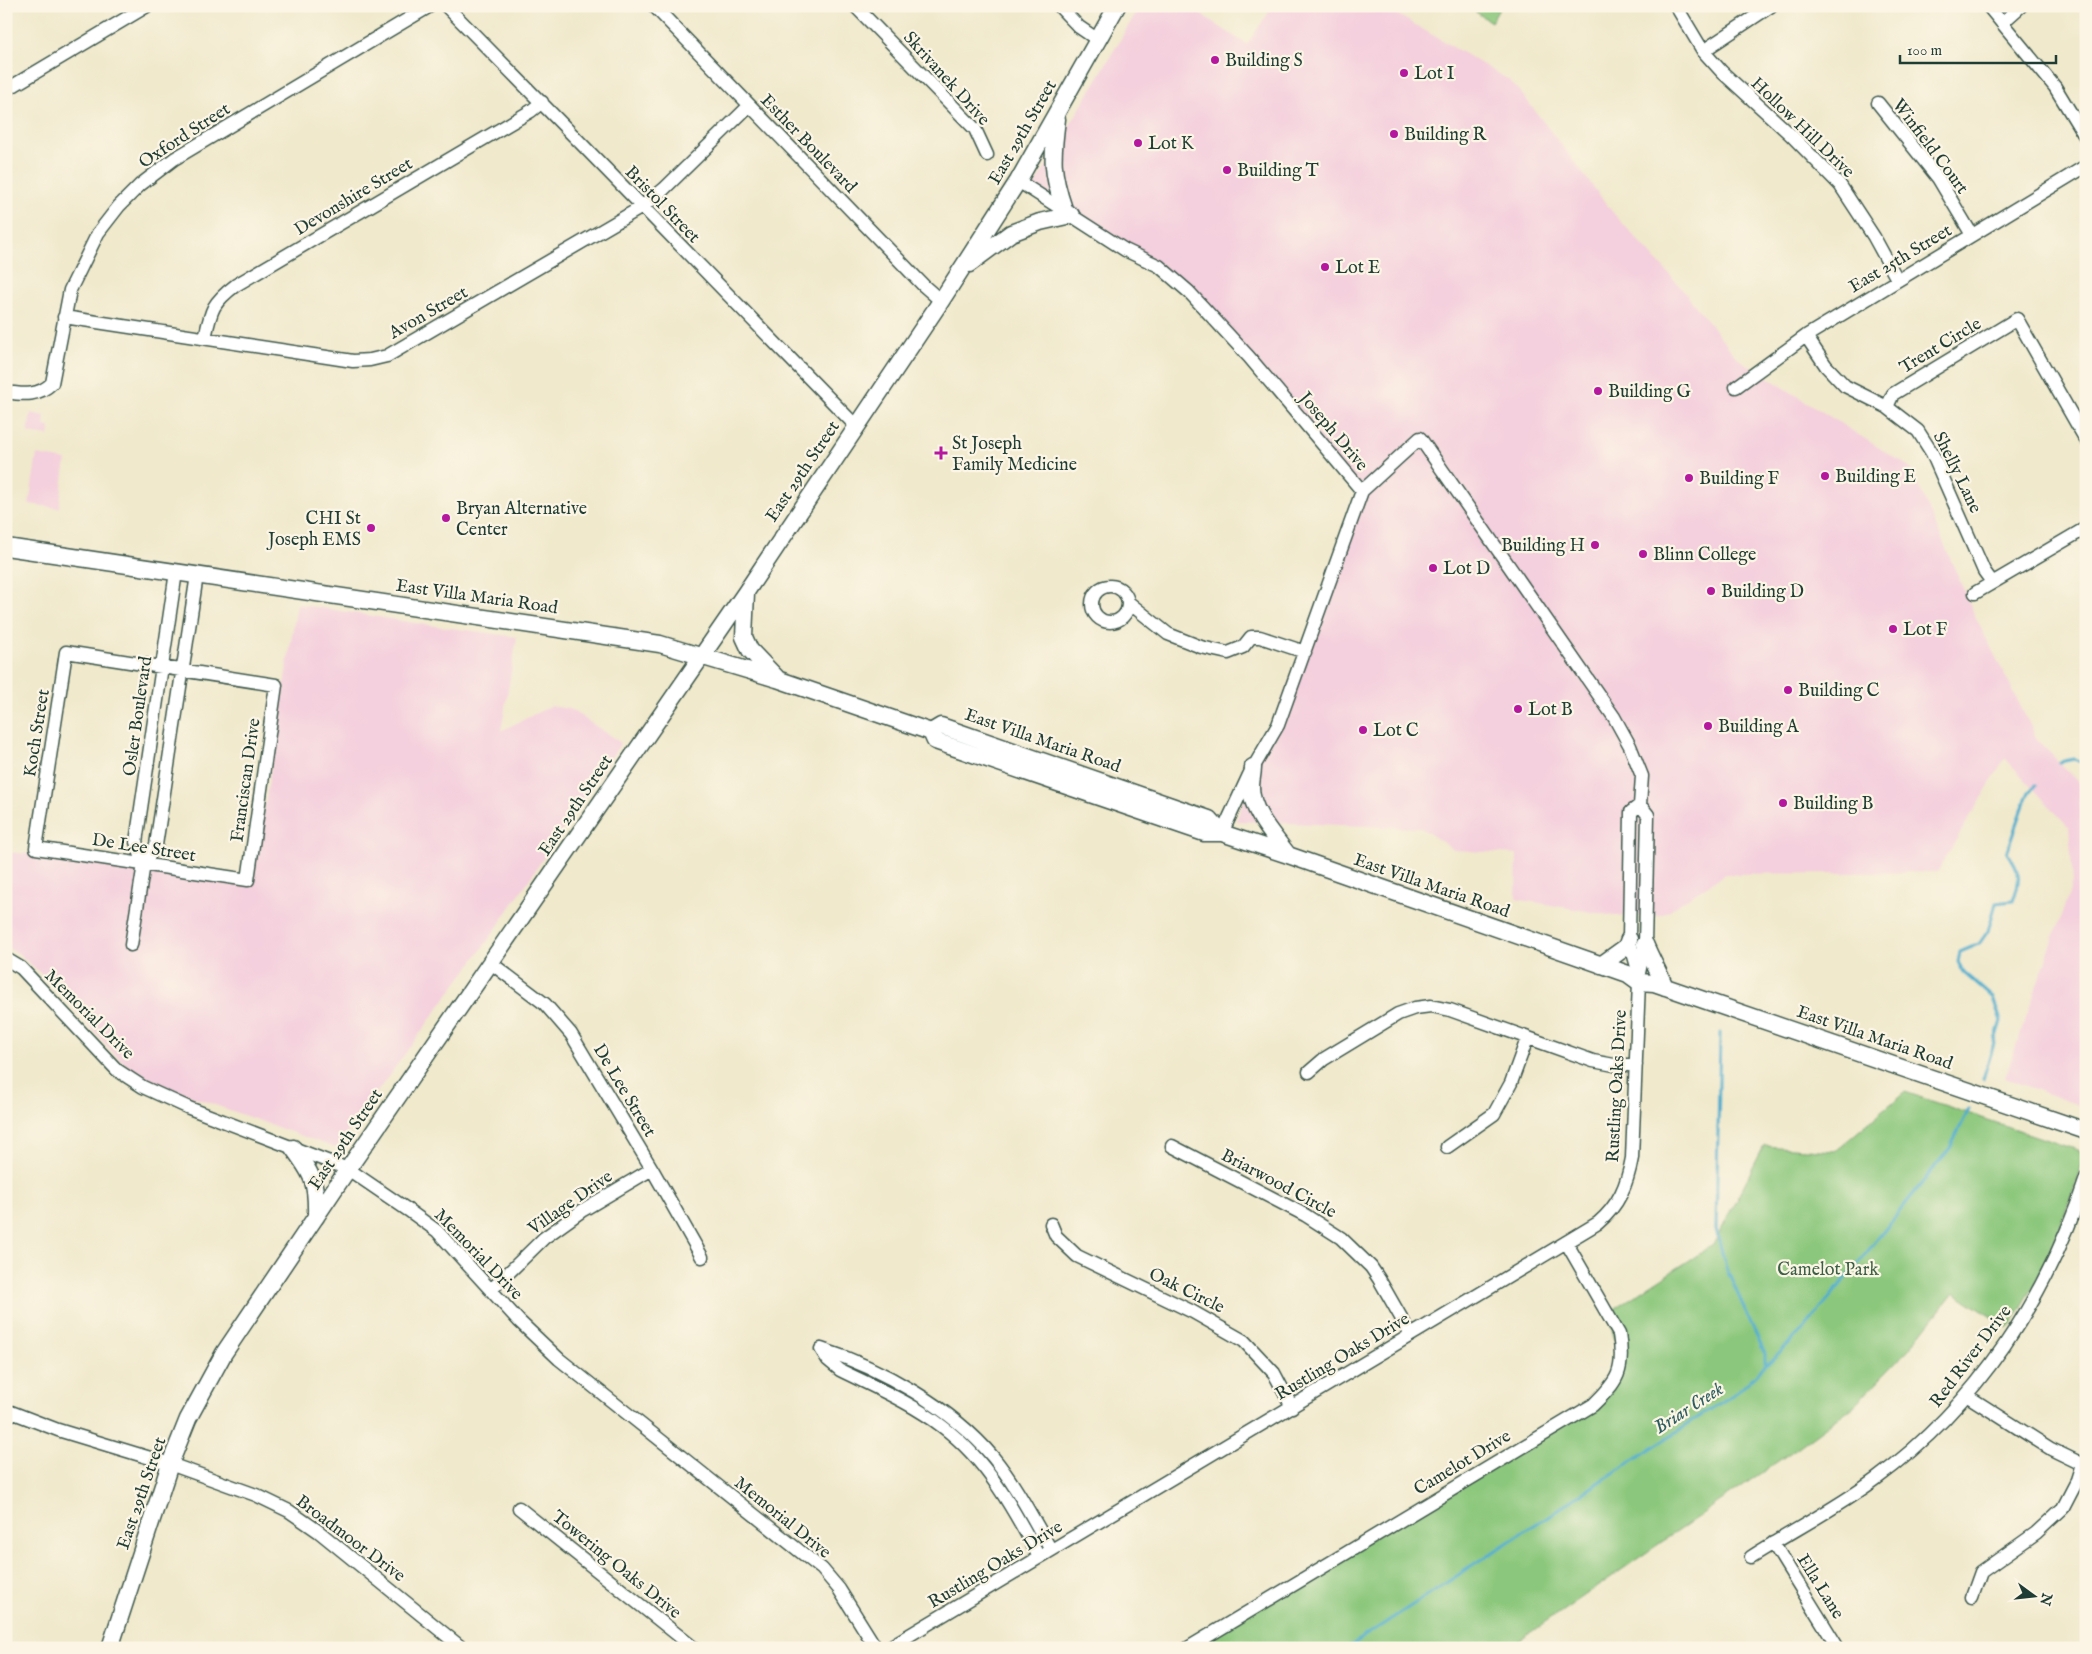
<svg xmlns="http://www.w3.org/2000/svg" width="2092" height="1654" font-family="'IM FELL English',serif">
  <style>
    .built { fill: #f4cfdd }
    .green { fill: #8bc77c; stroke: #558258 }
    .lines { fill: none; stroke-linecap: round; stroke-linejoin: round }
    .stream { stroke: #4fadce; stroke-width: 3 }
    .minor-casing { stroke: #3e574b; stroke-width: 15 }
    .major-casing { stroke: #3e574b; stroke-width: 19 }
    .minor { stroke: #fff; stroke-width: 12 }
    .major { stroke: #fff; stroke-width: 16 }
    .poi-dot { fill: #b5179e; stroke: #fcf5e5; stroke-width: 2 }
    .labels { text-anchor: middle; stroke-width: 4.5; stroke-linejoin: round; paint-order: stroke }
    .poi-label { font-size: 18px; fill: #1f3d34; stroke: #fcf5e5; text-anchor: start }
    .street-label { font-size: 18px; fill: #1f3d34; stroke: #fcf5e5 }
    .park-label { font-size: 18px; fill: #3a6046; stroke: #fcf5e5 }
    .water-label { font-size: 19px; font-style: italic; fill: #2d5f62; stroke: #fcf5e5 }
  </style>
  <rect width="100%" height="100%" fill="#fcf5e5"/>
  <filter id="ink" filterUnits="userSpaceOnUse"><feTurbulence type="fractalNoise" baseFrequency=".02" numOctaves="2"/><feDisplacementMap in="SourceGraphic" scale="10" xChannelSelector="R" yChannelSelector="G"/><feConvolveMatrix kernelMatrix="1 2 1 2 8 2 1 2 1" color-interpolation-filters="sRGB"/></filter>
  <filter id="wash" filterUnits="userSpaceOnUse"><feTurbulence type="fractalNoise" baseFrequency=".0096" numOctaves="4" result="noise"/><feDisplacementMap in="SourceGraphic" scale="20" xChannelSelector="R" yChannelSelector="G"/><feGaussianBlur stdDeviation="1.12" result="paint"/><feColorMatrix in="noise" values="0 0 0 0 0 0 0 0 0 0 0 0 0 0 0 0 0 1.4 0 .05"/><feComposite in="paint" operator="in"/></filter>
  <g filter="url(#wash)">
    <rect width="100%" height="100%" fill="#f0e9cc"/>
    <!-- built -->
    <path class="built" d="M1140,6H1189L1247,45L1273,6H1383L1509,80L1525,98L1614,214L1678,284L1737,358L1911,468L1975,616L2038,741L2086,789V1108L2005,1078L2073,882L2069,827L2005,758L1937,872L1725,874L1662,915L1615,916L1516,899L1517,854L1454,850L1421,828L1236,821L1362,491L1189,292L1032,190Z
      M31,413L45,416L44,426L50,427L49,436L28,433Z
      M37,455L66,460L59,508L29,504Z
      M297,604L421,624L517,637L501,731L551,706L570,709L621,743L489,939L336,1148L176,1091L133,1071L112,1052L49,981L18,953L6,947V852L41,855L252,886Z"/>
    <!-- green -->
    <path class="green" d="M1467,6H1501L1491,22Z
      M1905,1092L2086,1153C2065,1215 2045,1275 2008,1328L1954,1292L1908,1350L1855,1405L1797,1448L1509,1648H1190L1593,1405L1621,1365L1608,1313L1713,1245L1764,1146L1835,1151Z"/>
    <g class="lines">
      <!-- stream -->
      <path class="stream" d="M2060,762L2074,759L2086,764
        M1720,1033L1716,1229L1726,1268L1765,1354V1367
        M1983,1079L2001,1021L1993,998L1964,973L1958,962L1960,952L1979,944L1988,931L1996,903L2013,901C2021,878 2021,872 2007,853L2027,796L2035,785
        M1347,1648L1740,1390L1804,1329L1868,1251L1950,1148L1969,1109"/>
    </g>
  </g>
  <g filter="url(#ink)">
    <g class="lines">
      <defs>
        <path id="minor" d="M446,6C584,145 719,286 856,426
          M654,6L924,286L941,301
          M855,6L975,129L987,155
          M1059,6L1079,27L1098,40
          M1676,6L1703,51L1722,72L1791,135L1840,185L1874,237L1897,279
          M1988,6L2055,87L2086,138
          M2002,23L2021,6
          M1703,51L1771,6
          M6,90L147,6
          M1878,103L1938,178L1972,235
          M1018,181L1125,250L1159,266L1189,292L1249,357L1362,491
          M64,317L353,361L370,360L387,356L642,207L664,189L749,106
          M1806,336L1826,366L1845,386L1887,407L1918,431L1932,453L1984,571L1992,582
          M205,338C211,310 212,303 236,285L531,111L542,102
          M1736,387L1806,336L2086,166
          M6,392C24,395 39,396 52,383L70,290L98,233L119,206L140,185L174,159L430,6
          M1887,407L1893,394L2017,319L2086,440
          M1092 604a18 18 0 1 1 36 0a18 18 0 1 1-36 0Z
          M1975,593L2086,528
          M1128,602L1168,634L1201,647L1228,653L1243,647L1251,637H1260L1305,652
          M66,652L276,685L248,880L36,848Z
          M1222,833L1249,775L1278,725L1362,491L1420,438L1614,717L1630,746L1642,776L1640,805L1648,815L1645,944L1639,973
          M144,864L136,842L176,572
          M131,945L144,864L156,845L197,575
          M6,959L21,968L117,1070L143,1087L189,1108L348,1169L408,1210L437,1231L519,1321L559,1359L822,1569L839,1589L876,1648
          M491,963L545,1004L571,1034L652,1169L702,1257
          M1638,970L1629,939L1631,812L1640,805
          M1309,1072L1324,1059L1398,1014L1415,1008L1431,1006L1450,1010L1593,1061L1614,1065H1636
          M1172,1146L1305,1215L1341,1238L1371,1267L1379,1279L1411,1335
          M1447,1147L1494,1114L1511,1083L1527,1039
          M1051,1224L1056,1236L1077,1256L1193,1312L1244,1341L1274,1373L1292,1407
          M491,1290L544,1238L583,1210L652,1169
          M821,1349C881,1368 952,1408 993,1457C1016,1485 1033,1519 1051,1550
          M821,1349L828,1360L840,1370C874,1387 912,1403 943,1427C987,1460 1014,1510 1039,1557
          M1966,1395L2051,1449L2086,1466
          M6,1410L58,1430L170,1464L256,1495L289,1511L318,1531L462,1648
          M519,1508L694,1648
          M1773,1543L1838,1648
          M1751,1557C1792,1531 1837,1508 1876,1479C1977,1405 2048,1296 2086,1178
          M1972,1597L1981,1572L2036,1533L2063,1508L2077,1481L2082,1465
          M888,1648L1598,1223C1619,1205 1627,1185 1632,1158L1639,982
          M1188,1648L1593,1405C1618,1381 1625,1371 1619,1334L1566,1242"/>
        <path id="major" d="M1057,119C1052,158 1051,171 1064,209
          M969,264L1011,233L1040,222L1071,215
          M6,547L660,644L777,679L931,732L935,741L1204,833H1222L1288,855L1628,974L1639,982L1654,983L2086,1131
          M746,593L744,637L750,650L776,677
          M931,732L941,726L1209,819L1222,833
          M1253,767C1253,773 1251,780 1251,787C1251,812 1274,836 1288,855
          M1645,944C1651,959 1659,972 1665,987
          M1601,965L1626,947L1629,939
          M293,1148C313,1175 317,1182 316,1217
          M110,1648L170,1464L188,1419L224,1353L348,1169L746,592L941,301L1018,181L1117,6"/>
      </defs>
      <!-- minor casing -->
      <use href="#minor" class="minor-casing"/>
      <!-- major casing -->
      <use href="#major" class="major-casing"/>
      <!-- minor -->
      <use href="#minor" class="minor"/>
      <!-- major -->
      <use href="#major" class="major"/>
    </g>
  </g>
  <!-- markers -->
  <g class="poi-dot">
    <circle cx="1215" cy="60" r="5"/>
    <circle cx="1404" cy="73" r="5"/>
    <circle cx="1394" cy="134" r="5"/>
    <circle cx="1138" cy="143" r="5"/>
    <circle cx="1227" cy="170" r="5"/>
    <circle cx="1325" cy="267" r="5"/>
    <circle cx="1598" cy="391" r="5"/>
    <path d="M938.5 445.5h5v5h5v5h-5v5h-5v-5h-5v-5h5z"/>
    <circle cx="1825" cy="476" r="5"/>
    <circle cx="1689" cy="478" r="5"/>
    <circle cx="446" cy="518" r="5"/>
    <circle cx="371" cy="528" r="5"/>
    <circle cx="1595" cy="545" r="5"/>
    <circle cx="1643" cy="554" r="5"/>
    <circle cx="1433" cy="568" r="5"/>
    <circle cx="1711" cy="591" r="5"/>
    <circle cx="1893" cy="629" r="5"/>
    <circle cx="1788" cy="690" r="5"/>
    <circle cx="1518" cy="709" r="5"/>
    <circle cx="1708" cy="726" r="5"/>
    <circle cx="1363" cy="730" r="5"/>
    <circle cx="1783" cy="803" r="5"/>
  </g>
  <g class="labels">
    <!-- poi labels -->
    <g class="poi-label">
      <text x="1225" y="66">Building S</text>
      <text x="1414" y="79">Lot I</text>
      <text x="1404" y="140">Building R</text>
      <text x="1148" y="149">Lot K</text>
      <text x="1237" y="176">Building T</text>
      <text x="1335" y="273">Lot E</text>
      <text x="1608" y="397">Building G</text>
      <text x="952" y="449">St Joseph<tspan x="952" dy="21">Family Medicine</tspan></text>
      <text x="1835" y="482">Building E</text>
      <text x="1699" y="484">Building F</text>
      <text x="456" y="514">Bryan Alternative<tspan x="456" dy="21">Center</tspan></text>
      <text x="361" y="524" text-anchor="end">CHI St<tspan x="361" dy="21">Joseph EMS</tspan></text>
      <text x="1585" y="551" text-anchor="end">Building H</text>
      <text x="1653" y="560">Blinn College</text>
      <text x="1443" y="574">Lot D</text>
      <text x="1721" y="597">Building D</text>
      <text x="1903" y="635">Lot F</text>
      <text x="1798" y="696">Building C</text>
      <text x="1528" y="715">Lot B</text>
      <text x="1718" y="732">Building A</text>
      <text x="1373" y="736">Lot C</text>
      <text x="1793" y="809">Building B</text>
    </g>
    <!-- street labels -->
    <g class="street-label">
      <text transform="translate(947 78) rotate(48)" y="6">Skrivanek Drive</text>
      <text transform="translate(1803 127) rotate(44)" y="6">Hollow Hill Drive</text>
      <text transform="translate(1022 132) rotate(-60)" y="6">East 29th Street</text>
      <text transform="translate(184 135) rotate(-33)" y="6">Oxford Street</text>
      <text transform="translate(809 143) rotate(46)" y="6">Esther Boulevard</text>
      <text transform="translate(1931 146) rotate(53)" y="6">Winfield Court</text>
      <text transform="translate(353 196) rotate(-31)" y="6">Devonshire Street</text>
      <text transform="translate(663 204) rotate(46)" y="6">Bristol Street</text>
      <text transform="translate(1900 258) rotate(-31)" y="6">East 25th Street</text>
      <text transform="translate(428 312) rotate(-30)" y="6">Avon Street</text>
      <text transform="translate(1940 345) rotate(-31)" y="6">Trent Circle</text>
      <text transform="translate(1334 431) rotate(50)" y="6">Joseph Drive</text>
      <text transform="translate(802 471) rotate(-56)" y="6">East 29th Street</text>
      <text transform="translate(1958 472) rotate(64)" y="6">Shelly Lane</text>
      <text transform="translate(477 596) rotate(8)" y="6">East Villa Maria Road</text>
      <text transform="translate(137 716) rotate(-82)" y="6">Osler Boulevard</text>
      <text transform="translate(36 733) rotate(-81)" y="6">Koch Street</text>
      <text transform="translate(1043 740) rotate(19)" y="6">East Villa Maria Road</text>
      <text transform="translate(245 780) rotate(-82)" y="6">Franciscan Drive</text>
      <text transform="translate(575 805) rotate(-56)" y="6">East 29th Street</text>
      <text transform="translate(144 847) rotate(9)" y="6">De Lee Street</text>
      <text transform="translate(1432 885) rotate(19)" y="6">East Villa Maria Road</text>
      <text transform="translate(90 1014) rotate(45)" y="6">Memorial Drive</text>
      <text transform="translate(1875 1037) rotate(19)" y="6">East Villa Maria Road</text>
      <text transform="translate(1616 1086) rotate(-87)" y="6">Rustling Oaks Drive</text>
      <text transform="translate(625 1090) rotate(59)" y="6">De Lee Street</text>
      <text transform="translate(345 1139) rotate(-56)" y="6">East 29th Street</text>
      <text transform="translate(1279 1183) rotate(28)" y="6">Briarwood Circle</text>
      <text transform="translate(570 1202) rotate(-35)" y="6">Village Drive</text>
      <text transform="translate(479 1254) rotate(46)" y="6">Memorial Drive</text>
      <text transform="translate(1187 1290) rotate(26)" y="6">Oak Circle</text>
      <text transform="translate(1342 1356) rotate(-31)" y="6">Rustling Oaks Drive</text>
      <text transform="translate(1970 1356) rotate(-53)" y="6">Red River Drive</text>
      <text transform="translate(1462 1462) rotate(-31)" y="6">Camelot Drive</text>
      <text transform="translate(141 1493) rotate(-71)" y="6">East 29th Street</text>
      <text transform="translate(783 1517) rotate(39)" y="6">Memorial Drive</text>
      <text transform="translate(351 1538) rotate(37)" y="6">Broadmoor Drive</text>
      <text transform="translate(617 1564) rotate(39)" y="6">Towering Oaks Drive</text>
      <text transform="translate(995 1564) rotate(-31)" y="6">Rustling Oaks Drive</text>
      <text transform="translate(1821 1586) rotate(58)" y="6">Ella Lane</text>
    </g>
    <!-- park labels -->
    <g class="park-label">
      <text x="1828" y="1275">Camelot Park</text>
    </g>
    <!-- water labels -->
    <g class="water-label">
      <text transform="translate(1688 1407) rotate(-33)" y="7">Briar Creek</text>
    </g>
  </g>
  <!-- margin -->
  <rect width="2092" height="1654" fill="none" stroke="#fcf5e5" stroke-width="25"/>
  <!-- north arrow -->
  <g transform="translate(2034 1596) rotate(105)" stroke="#fcf5e5" stroke-width="4" paint-order="stroke">
  <path d="M0-4L9 19L0 12L-9 19Z" fill="#1f3d34"/>
  <text y="-8" font-size="14" font-weight="bold" text-anchor="middle" fill="#1f3d34">N</text>
  </g>
  <!-- scale -->
  <path d="M1900 55v8h156v-8" fill="none" stroke="#1f3d34" stroke-width="2.5"/>
  <text x="1907" y="55" font-size="15" fill="#1f3d34" stroke="#fcf5e5" stroke-width="4" paint-order="stroke">100 m</text>
</svg>
